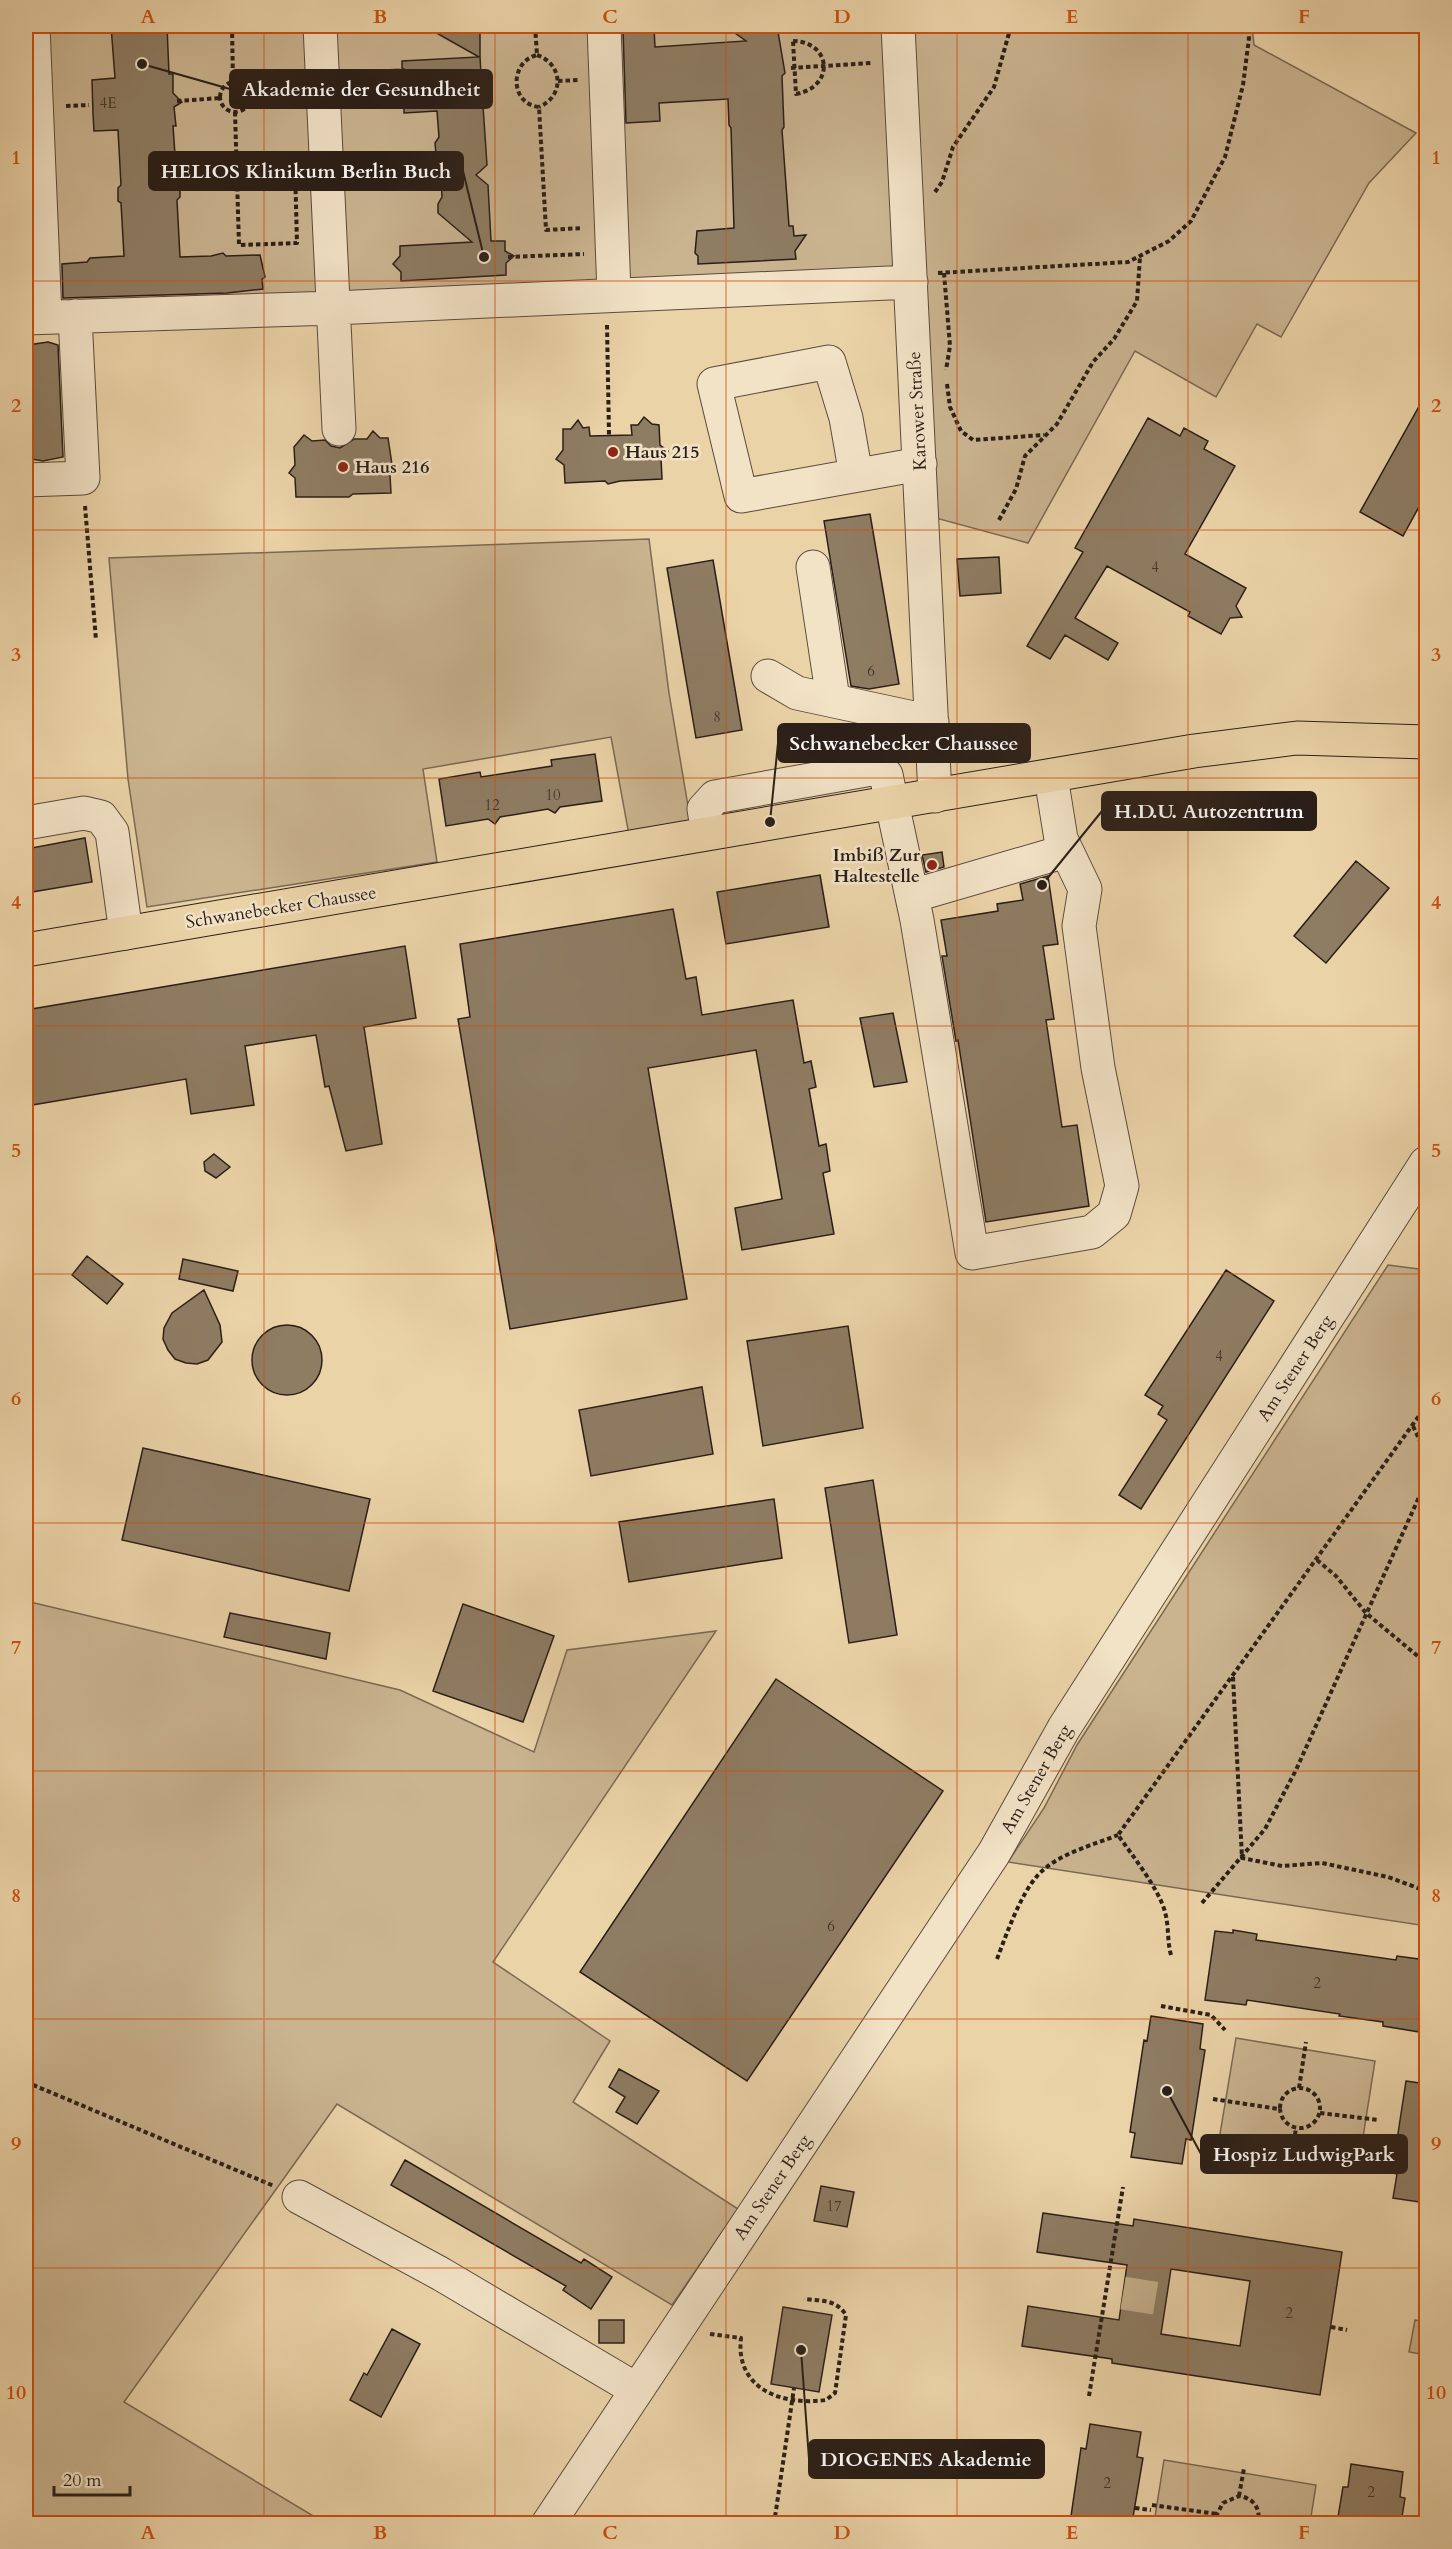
<svg xmlns="http://www.w3.org/2000/svg" width="1452" height="2549" font-family="Cardo,serif">
  <style>
    .green { fill: #cab490; stroke: #7a6954; stroke-width: 1.5 }
    .building { fill: #8e7c63; stroke: #2a1e18; stroke-width: 1.5; fill-rule: evenodd }
    .lines { fill: none; stroke-linecap: round; stroke-linejoin: round }
    .minor-tunnel { stroke: #c4af8b; stroke-width: 33; stroke-dasharray: 33 16; stroke-linecap: butt }
    .minor-casing { stroke: #5a4b3c; stroke-width: 35 }
    .major-casing { stroke: #2a1e18; stroke-width: 35 }
    .path { stroke: #2a1e18; stroke-width: 4; stroke-dasharray: 4.5 3; stroke-linecap: butt }
    .minor { stroke: #f2e2c6; stroke-width: 33 }
    .major { stroke: #ebd3a8; stroke-width: 33 }
    .grid { fill: none; stroke: #cc500e; stroke-width: 1.5; stroke-opacity: 0.55 }
    .poi-dot { fill: #8f2418; stroke: #f2e2c6; stroke-width: 2 }
    .labels { text-anchor: middle; stroke-width: 5; stroke-linejoin: round; paint-order: stroke }
    .number-label { font-size: 15px; fill: #43362b }
    .street-label { font-size: 18px; fill: #2a1e18; stroke: #f2e2c6 }
    .poi-label { font-size: 18px; font-weight: bold; fill: #2a1e18; stroke: #f2e2c6; text-anchor: start }
    .leader { fill: none; stroke: #2a1e18; stroke-width: 2 }
    .callout-dot { fill: #2a1e18; stroke: #f2e2c6; stroke-width: 2 }
    .callout { fill: #2a1e18; stroke: #2a1e18; stroke-width: 2 }
    .callout-label { font-size: 20px; text-anchor: middle; font-weight: bold; fill: #fff }
    .neatline { fill: none; stroke: #cc500e; stroke-width: 2 }
    .grid-label { font-size: 20px; text-anchor: middle; font-weight: bold; fill: #cc500e }
  </style>
  <rect width="100%" height="100%" fill="#ebd3a8"/>
  <filter id="stains"><feTurbulence type="fractalNoise" baseFrequency=".00333" numOctaves="4"/><feColorMatrix values="0 0 0 0 .2 0 0 0 0 .09 0 0 0 0 .02 0 0 0 .5 -.17"/></filter>
  <radialGradient id="worn" r=".72"><stop offset=".6" stop-color="#630" stop-opacity="0"/><stop offset="1" stop-color="#630" stop-opacity=".3"/></radialGradient>
  <!-- green -->
  <path class="green" d="M26,26H1252L1254,45L1416,133L1369,183L1281,337L1257,324L1216,397L1135,351L1028,543L932,517L920,295L26,323Z
    M649,539L669,693L691,824L629,835L611,737L423,769L437,862L147,907L128,779L109,558Z
    M1388,1265L1426,1270V1926L1008,1862L1044,1808L1077,1745Z
    M26,1601L400,1690L534,1752L567,1650L716,1631L493,1962L610,2041L573,2102L738,2209L672,2305L337,2104L124,2402L325,2523L26,2524Z
    M1236,2038L1375,2061L1358,2169L1218,2146Z
    M1415,2320L1426,2322V2355L1409,2352Z
    M1164,2460L1316,2485L1310,2523H1154Z"/>
  <!-- building -->
  <path class="building" d="M111,26H167L169,74H173V93L182,102L174,107L176,126H173L177,183L180,185V197L177,200L180,257L211,256L223,253L226,256L260,255L265,277L262,279L263,289L227,293L63,298L62,264L87,262L90,258L124,256L121,203L118,201V188L121,185L118,130L94,131L93,114L92,80L115,78Z
    M424,26H473L480,30V57L481,74L485,77L482,91L487,165L476,175L488,185L491,241H505V251L514,256L506,263V275L401,281V272L393,264L400,256V246L472,242L438,213V204L442,197L440,159L436,154L435,143L439,137L437,111L404,113V103L414,95L417,85L413,75L402,68V61L479,57Z
    M725,26H777L785,73L782,76L784,127L782,130L789,226H793L794,236L806,235L795,251L796,259L698,264V256L695,253L697,231L734,228L731,128L729,125L728,99L659,103L660,121L626,123L623,29L654,28L655,47L746,41Z
    M48,342L58,345L63,457L43,461L32,459L30,409H26V358H28V345Z
    M1426,394V494L1403,536L1360,512Z
    M644,417L652,424L659,425L660,445L668,451L661,458L662,479L620,481L608,484L605,481L565,483L564,465L556,459L563,450V429H571L578,420L583,428L589,427L590,436L632,435L631,425H638Z
    M1148,418L1180,436L1184,428L1208,441L1204,449L1235,466L1185,554L1246,588L1236,606L1242,617L1230,618L1221,634L1188,616L1190,612L1107,566L1075,618L1118,643L1108,660L1065,635L1050,659L1027,646L1083,552L1075,548Z
    M373,431L380,438H388L393,471L390,475L391,493L353,494L349,497H296L295,478L289,473L295,465L294,447L304,435L312,441L325,440L331,446L340,448L354,439H367Z
    M870,514L899,684L869,689L851,686L824,521Z
    M999,557L1001,593L960,596L957,559Z
    M713,560L742,730L696,738L667,568Z
    M595,754L602,801L560,807L555,813L548,809L500,817L495,824L488,819L446,826L439,779L480,772L481,777L552,766L551,760Z
    M85,838L92,882L26,893V849Z
    M942,852L944,867L926,872L922,855Z
    M1356,861L1389,888L1326,963L1294,936Z
    M820,875L829,927L726,944L717,892Z
    M1048,876L1058,944L1043,946L1054,1019L1046,1020L1062,1127L1077,1125L1089,1206L986,1222L958,1040L956,1041L942,956H947L941,920L998,911L997,904L1023,900L1020,884Z
    M673,909L686,979L696,977L702,1015L793,1000L804,1063L811,1061L816,1087L809,1089L819,1146L826,1144L830,1171L823,1173L834,1234L742,1250L735,1208L782,1199L756,1050L648,1068L687,1299L510,1329L458,1019L470,1017L460,944Z
    M405,946L416,1018L364,1027L382,1144L346,1151L329,1086L325,1087L316,1035L245,1046L254,1105L191,1114L186,1079L26,1106V1010Z
    M893,1013L907,1082L874,1087L860,1018Z
    M214,1154L230,1167L216,1178L205,1171L204,1162Z
    M87,1256L123,1284L107,1304L72,1275Z
    M183,1259L238,1271L233,1291L179,1279Z
    M1226,1270L1274,1301L1141,1509L1119,1495L1167,1420L1158,1414L1163,1406L1145,1395Z
    M204,1290L220,1325L222,1342L208,1360L197,1364L186,1363L175,1359L168,1350L163,1339L164,1328L172,1313Z
    M252 1360a35 35 0 1 1 70 0a35 35 0 1 1-70 0Z
    M848,1326L863,1428L763,1446L747,1341Z
    M702,1387L713,1454L591,1476L579,1410Z
    M143,1448L370,1499L349,1591L122,1540Z
    M873,1480L897,1635L849,1643L825,1488Z
    M774,1499L782,1558L629,1582L619,1522Z
    M463,1604L554,1636L523,1722L433,1691Z
    M230,1613L330,1633L326,1659L224,1637Z
    M776,1679L943,1791L747,2081L580,1972Z
    M1233,1930L1257,1934L1256,1940L1396,1960L1397,1956L1426,1960V2033L1383,2026V2022L1339,2016L1340,2014L1247,2000L1246,2005L1205,2000L1215,1931L1233,1933Z
    M1151,2016L1203,2024L1200,2049L1205,2050L1191,2140L1186,2139L1182,2164L1131,2157L1135,2133L1130,2132L1144,2040L1147,2041Z
    M619,2069L659,2091L637,2124L616,2112L625,2097L609,2087Z
    M1406,2081L1426,2084V2203L1393,2198L1397,2174L1392,2173Z
    M405,2160L581,2263L584,2259L612,2277L591,2309L563,2290L566,2286L391,2185Z
    M821,2186L854,2192L847,2227L814,2221Z
    M1043,2213L1133,2226L1134,2219L1342,2252L1320,2395L1112,2363V2359L1022,2346L1028,2306L1119,2320L1127,2265L1037,2252ZM1171,2269L1250,2281L1240,2346L1161,2334Z
    M783,2307L832,2315L819,2392L771,2384Z
    M599,2320H624V2343H599Z
    M392,2329L420,2344L381,2417L350,2400L364,2373L367,2375Z
    M1090,2424L1141,2432L1137,2457L1143,2458L1132,2523H1070L1081,2448L1086,2449Z
    M1351,2464L1403,2472L1400,2497L1405,2498L1401,2523H1337L1343,2487H1348Z"/>
  <g class="lines">
    <!-- minor-tunnel -->
    <path class="minor-tunnel" d="M1123,2293L1166,2300"/>
    <defs>
      <path id="minor" d="M33,26L45,317
        M320,26L339,429
        M604,26L614,293
        M898,26L935,796
        M323,91L398,86
        M26,318L334,308L911,282
        M856,475L846,418L829,362L714,384L741,496L920,464
        M26,480L83,478L75,316
        M813,567L833,699
        M768,676L797,693L932,722
        M26,823L84,813L101,817L112,832L126,933
        M708,833L704,809L715,797L877,768L886,775L917,920L972,1253L1092,1232L1114,1214L1122,1186L1098,1068L1079,926L1085,889L1061,839L1051,777
        M912,896L1066,851
        M299,2197L441,2274L637,2390
        M548,2524L994,1853L1064,1728L1426,1163"/>
      <path id="major" d="M26,950L1194,751L1297,738L1426,742"/>
    </defs>
    <!-- minor casing -->
    <use href="#minor" class="minor-casing"/>
    <!-- major casing -->
    <use href="#major" class="major-casing"/>
    <!-- path -->
    <path class="path" d="M232,26L233,81
      M535,26L537,55C509,62 510,104 539,107L546,230L583,228
      M793,41C832,42 835,87 796,94Z
      M537,55C563,64 565,96 539,107
      M791,68L871,63
      M558,81L578,80
      M220 97a15 15 0 1 1 30 0a15 15 0 1 1-30 0Z
      M250,96L295,93
      M177,101L220,98
      M66,106L89,105
      M235,112L239,245L297,243L295,167
      M935,192L942,182L953,147L994,87L1011,26
      M508,257L584,254
      M938,273L1128,262L1169,241L1191,221L1225,157L1243,85L1249,38L1247,26
      M944,273L950,346L946,370
      M607,325L609,435
      M947,384L950,407L961,431L973,440L1044,435
      M85,506L96,640
      M999,520L1016,489L1025,456L1057,424L1093,362L1114,339L1137,301L1140,257
      M1413,1426L1426,1454
      M1317,1560L1336,1576L1366,1613L1426,1663
      M1233,1677L1242,1858L1282,1866L1322,1863L1388,1877L1426,1891
      M1202,1903L1265,1829L1296,1770L1424,1486L1426,1473
      M1171,1955C1167,1941 1169,1926 1165,1912C1159,1889 1132,1855 1118,1835L1426,1406
      M997,1959C1007,1933 1020,1895 1038,1875C1057,1854 1093,1845 1118,1835
      M1161,2006L1211,2015L1225,2030
      M26,2082L274,2186
      M1280 2108a20 20 0 1 1 40 0a20 20 0 1 1-40 0Z
      M1299,2088L1306,2042
      M1213,2099L1279,2109
      M1320,2113L1379,2120
      M1289,2172L1296,2128
      M1331,2327L1347,2330
      M710,2334L741,2338C735,2389 782,2406 826,2400L835,2393L846,2315C836,2299 821,2301 804,2299
      M1089,2396L1123,2187
      M1239,2496L1244,2468
      M1152,2505L1217,2514
      M1135,2508L1151,2510
      M1259,2520L1278,2524
      M774,2524L794,2388
      M1219,2524L1217,2514L1223,2503L1239,2496C1254,2498 1261,2509 1258,2524"/>
    <!-- minor -->
    <use href="#minor" class="minor"/>
    <!-- major -->
    <use href="#major" class="major"/>
  </g>
  <!-- grid -->
  <path class="grid" d="M264,26V2524M495,26V2524M726,26V2524M957,26V2524M1188,26V2524M26,281H1426M26,530H1426M26,778H1426M26,1026H1426M26,1274H1426M26,1523H1426M26,1771H1426M26,2019H1426M26,2268H1426"/>
  <!-- markers -->
  <g class="poi-dot">
    <circle cx="613" cy="452" r="6"/>
    <circle cx="343" cy="467" r="6"/>
    <circle cx="932" cy="865" r="6"/>
  </g>
  <g class="labels">
    <!-- number labels -->
    <g class="number-label">
      <text x="108" y="108">4E</text>
      <text x="1155" y="572">4</text>
      <text x="871" y="676">6</text>
      <text x="717" y="722">8</text>
      <text x="553" y="800">10</text>
      <text x="492" y="810">12</text>
      <text x="1219" y="1361">4</text>
      <text x="831" y="1931">6</text>
      <text x="1317" y="1988">2</text>
      <text x="834" y="2211">17</text>
      <text x="1289" y="2318">2</text>
      <text x="1107" y="2488">2</text>
      <text x="1371" y="2497">2</text>
    </g>
    <!-- street labels -->
    <g class="street-label">
      <text transform="translate(917 411) rotate(-93)" y="6">Karower Straße</text>
      <text transform="translate(281 907) rotate(-9)" y="6">Schwanebecker Chaussee</text>
      <text transform="translate(1295 1368) rotate(-57)" y="6">Am Stener Berg</text>
      <text transform="translate(1036 1779) rotate(-60)" y="6">Am Stener Berg</text>
      <text transform="translate(772 2187) rotate(-56)" y="6">Am Stener Berg</text>
    </g>
    <!-- poi labels -->
    <g class="poi-label">
      <text x="625" y="458">Haus 215</text>
      <text x="355" y="473">Haus 216</text>
      <text x="920" y="861" text-anchor="end">Imbiß Zur<tspan x="920" dy="21">Haltestelle</tspan></text>
    </g>
  </g>
  <!-- callouts -->
  <path class="leader" d="M142 64L230 89M484 257L463 171M770 822L778 743M1042 885L1102 811M1167 2091L1201 2154M801 2350L809 2459"/>
  <g class="callout-dot">
    <circle cx="142" cy="64" r="6"/>
    <circle cx="484" cy="257" r="6"/>
    <circle cx="770" cy="822" r="6"/>
    <circle cx="1042" cy="885" r="6"/>
    <circle cx="1167" cy="2091" r="6"/>
    <circle cx="801" cy="2350" r="6"/>
  </g>
  <g class="callout">
    <rect x="230" y="70" width="262" height="38" rx="6"/>
    <rect x="149" y="152" width="314" height="38" rx="6"/>
    <rect x="778" y="724" width="252" height="38" rx="6"/>
    <rect x="1102" y="792" width="214" height="38" rx="6"/>
    <rect x="1201" y="2135" width="206" height="38" rx="6"/>
    <rect x="809" y="2440" width="235" height="38" rx="6"/>
  </g>
  <g class="callout-label">
    <text x="361" y="96">Akademie der Gesundheit</text>
    <text x="306" y="178">HELIOS Klinikum Berlin Buch</text>
    <text x="904" y="750">Schwanebecker Chaussee</text>
    <text x="1209" y="818">H.D.U. Autozentrum</text>
    <text x="1304" y="2161">Hospiz LudwigPark</text>
    <text x="926" y="2466">DIOGENES Akademie</text>
  </g>
  <!-- margin -->
  <rect width="1452" height="2549" fill="none" stroke="#ebd3a8" stroke-width="66"/>
  <!-- scale -->
  <path d="M54 2486v9h76v-9" fill="none" stroke="#2a1e18" stroke-width="3"/>
  <text x="63" y="2486" font-size="18" fill="#2a1e18" stroke="#f2e2c6" stroke-width="4.5" paint-order="stroke">20 m</text>
  <rect x="33" y="33" width="1386" height="2483" class="neatline"/>
  <g class="grid-label">
    <text x="148" y="23">A</text>
    <text x="380" y="23">B</text>
    <text x="610" y="23">C</text>
    <text x="842" y="23">D</text>
    <text x="1072" y="23">E</text>
    <text x="1304" y="23">F</text>
    <text x="16" y="164">1</text>
    <text x="1436" y="164">1</text>
    <text x="16" y="412">2</text>
    <text x="1436" y="412">2</text>
    <text x="16" y="661">3</text>
    <text x="1436" y="661">3</text>
    <text x="16" y="909">4</text>
    <text x="1436" y="909">4</text>
    <text x="16" y="1157">5</text>
    <text x="1436" y="1157">5</text>
    <text x="16" y="1405">6</text>
    <text x="1436" y="1405">6</text>
    <text x="16" y="1654">7</text>
    <text x="1436" y="1654">7</text>
    <text x="16" y="1902">8</text>
    <text x="1436" y="1902">8</text>
    <text x="16" y="2150">9</text>
    <text x="1436" y="2150">9</text>
    <text x="16" y="2399">10</text>
    <text x="1436" y="2399">10</text>
    <text x="148" y="2539">A</text>
    <text x="380" y="2539">B</text>
    <text x="610" y="2539">C</text>
    <text x="842" y="2539">D</text>
    <text x="1072" y="2539">E</text>
    <text x="1304" y="2539">F</text>
  </g>
  <rect width="100%" height="100%" filter="url(#stains)"/>
  <rect width="100%" height="100%" fill="url(#worn)"/>
</svg>
